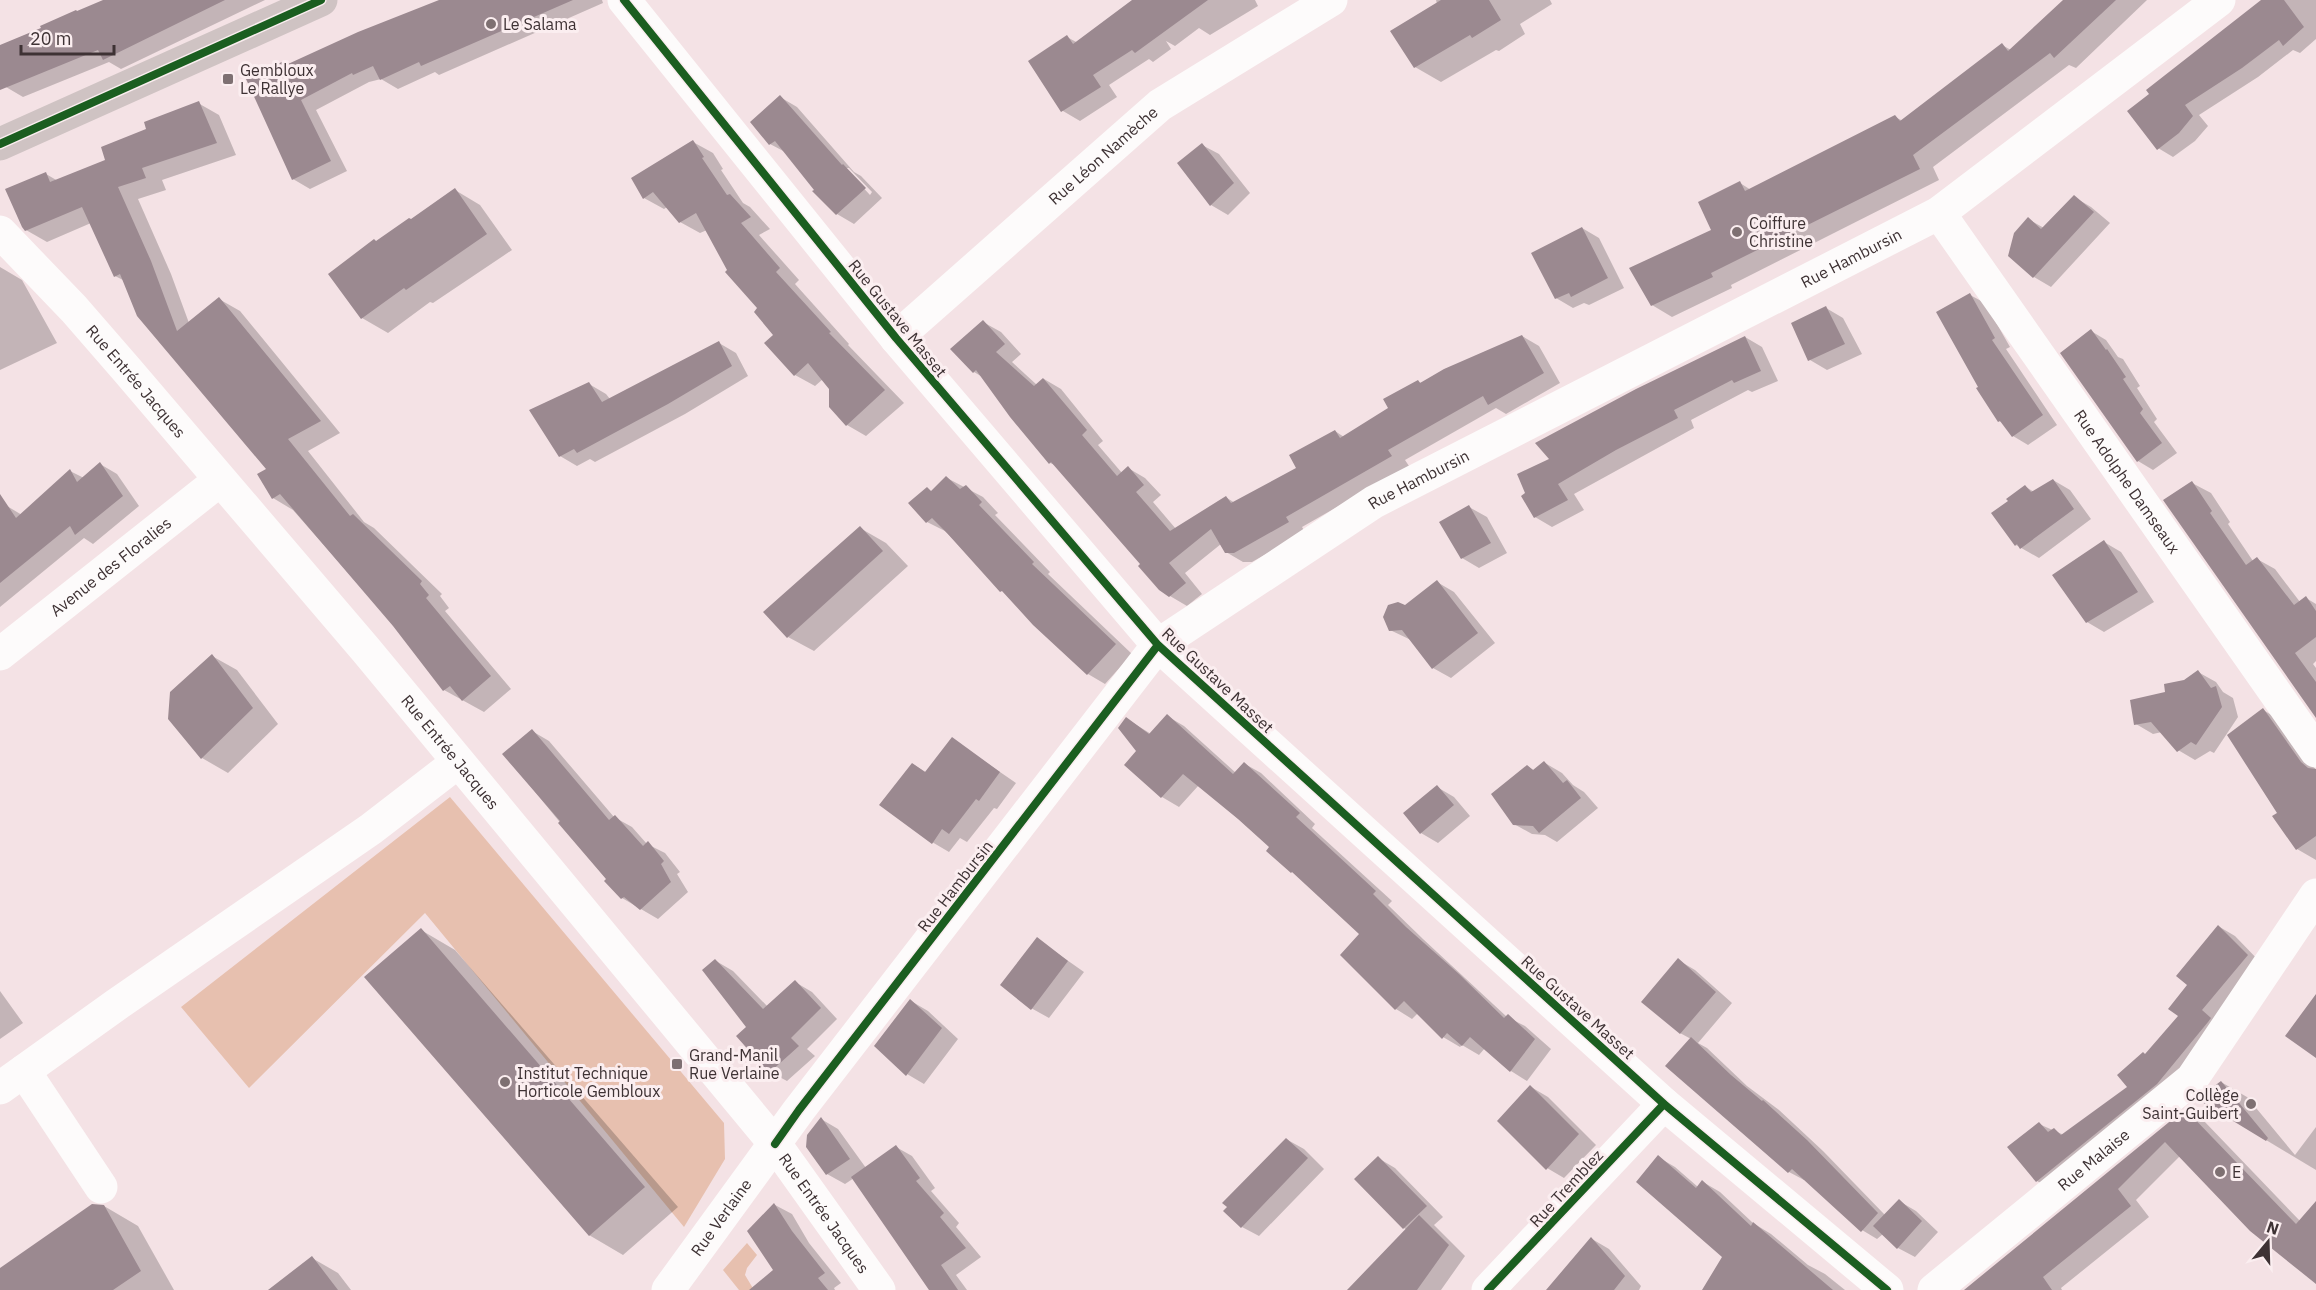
<svg xmlns="http://www.w3.org/2000/svg" width="2316" height="1290" font-family="'IBM Plex Sans',sans-serif">
  <style>
    .green { fill: #e7c0af }
    .shadow { fill: #0003; fill-rule: evenodd }
    .building { fill: #9b8990 }
    .lines { fill: none; stroke-linecap: round; stroke-linejoin: round }
    .minor { stroke: #fdfbfb; stroke-width: 33 }
    .major { stroke: #cfc3c3; stroke-width: 33 }
    .cycleway-casing { stroke: #fbeef0; stroke-width: 11 }
    .cycleway { stroke: #1b5e20; stroke-width: 8 }
    .poi-dot { fill: #7e7072; stroke: #fbeef0; stroke-width: 2 }
    .labels { text-anchor: middle; stroke-width: 6; stroke-linejoin: round; paint-order: stroke }
    .poi-label { font-size: 16px; fill: #3e3234; stroke: #fbeef0; text-anchor: start }
    .street-label { font-size: 16px; fill: #3e3234; stroke: #fbeef0 }
  </style>
  <rect width="100%" height="100%" fill="#f4e2e5"/>
  <!-- green -->
  <path class="green" d="M450,797L724,1123L725,1159L684,1227L425,913L249,1088L181,1007Z
    M747,1243L757,1255L747,1268L745,1275L754,1290H739L723,1270Z"/>
  <!-- shadow -->
  <path class="shadow" d="M107,0H265L121,69L109,62L23,97L6,87L0,72V46Z
    M443,0H602L603,3L439,75L435,72L398,89L381,79L369,82L316,110L347,171L310,189L293,179L248,79L286,61L291,64Z
    M1166,0H1255L1258,6L1210,35L1199,28L1175,46L1166,41L1171,49L1153,62L1149,59L1109,85L1117,97L1080,121L1063,111L1067,37L1078,43Z
    M1436,0H1550L1552,4L1520,24L1525,34L1499,51L1496,50L1441,82L1415,67L1437,4Z
    M2065,0H2147L2076,68L2069,65L1933,167L1939,180L1731,285L1732,288L1672,317L1652,305L1713,230L1740,183L1751,190L1895,117L1903,121L2002,45L2011,50Z
    M2265,0H2316V39L2300,53L2293,50L2258,77L2199,115L2208,126L2195,141L2173,157L2158,148L2129,112Z
    M780,97L797,107L854,172L861,176L882,198L854,224L837,214L787,153L770,144ZM845,168H849L872,192L870,195Z
    M198,103L219,115L236,155L162,180L166,190L138,199L171,274L189,323L219,299L240,311L340,433L308,451L364,522L374,528L442,594L440,596L449,608L445,611L511,689L484,712L444,690L394,625L293,510L273,498L269,470L125,281L115,276L91,223L47,242L26,230L46,174L58,181L107,161L148,130Z
    M693,142L713,153L723,169L721,170L743,203L750,207L770,229L759,235L799,280L795,284L849,344L848,345L904,403L866,436L847,425L830,388L823,379L815,386L795,375L776,335L759,309L729,270L707,230L700,233L680,222L667,207L664,209L644,198Z
    M1202,145L1219,154L1250,193L1228,215L1211,205Z
    M455,190L480,205L512,250L433,303L430,302L388,333L362,318L377,243Z
    M2074,197L2091,207L2110,223L2051,287L2034,277L2028,219L2044,228Z
    M1582,228L1599,238L1624,288L1589,305L1584,303L1573,308L1556,298Z
    M0,267L22,280L57,343L0,370Z
    M1970,295L1985,303L2010,347L2006,349L2057,425L2028,445L2013,436L2004,423L1999,421Z
    M1826,308L1843,318L1862,354L1827,370L1810,360L1793,324Z
    M983,322L1001,332L1021,354L1012,362L1037,385L1044,379L1061,389L1103,441L1098,445L1122,473L1128,468L1145,478L1161,495L1153,502L1176,529L1227,498L1235,503L1298,468L1335,431L1344,437L1390,408L1418,381L1421,383L1522,336L1539,346L1560,383L1506,414L1496,408L1405,460L1409,466L1302,527L1305,532L1252,562H1243L1226,552L1221,544L1185,573L1202,594L1187,606L1170,596L1055,465L1050,463L984,378L974,372Z
    M2091,331L2106,340L2118,357L2123,359L2140,386L2137,388L2157,419L2154,422L2177,453L2153,470L2138,461Z
    M1745,337L1762,347L1778,381L1752,392L1748,390L1691,420L1694,428L1574,494L1584,510L1552,527L1535,517L1551,460Z
    M719,343L736,353L748,376L685,414L595,462L590,459L577,466L560,456L531,410L589,384L606,394L610,399Z
    M100,464L117,474L139,506L93,544L84,538L0,607V512L7,506L22,515L70,471L84,478Z
    M947,478L983,497L998,513L995,515L1050,572L1048,574L1132,654L1105,684L1088,674L1034,624L945,531L927,522L910,503L932,492Z
    M2053,480L2070,490L2091,519L2039,558L2016,545L2026,487L2034,492Z
    M2192,483L2211,493L2230,522L2228,524L2253,561L2257,559L2275,569L2300,602L2306,598L2316,604V661L2313,664L2316,668V716Z
    M1469,507L1487,517L1507,553L1479,568L1462,558L1441,523Z
    M860,528L886,543L908,566L814,651L788,637Z
    M2104,542L2121,552L2154,602L2104,632L2087,622Z
    M1437,582L1454,592L1495,643L1451,678L1433,668L1411,640L1390,630L1405,606Z
    M212,656L237,670L278,724L228,773L202,758Z
    M2198,672L2216,682L2223,692L2233,698L2238,717L2214,753L2210,751L2195,760L2178,750L2162,732L2153,734L2136,724L2167,693Z
    M2263,710L2282,721L2316,770V860L2297,849L2275,817L2279,813Z
    M1167,716L1184,726L1236,773L1245,764L1261,773L1315,824L1312,828L1392,901L1388,905L1423,939L1507,1017L1525,1026L1551,1049L1527,1081L1511,1071L1485,1048L1479,1055L1462,1045L1460,1047L1443,1037L1418,1013L1412,1019L1396,1009L1361,934L1271,847L1199,785L1179,807L1162,797L1126,765L1138,751L1127,719L1151,734Z
    M532,731L549,741L614,817L632,827L647,844L665,853L680,872L677,874L688,892L658,919L622,898L504,754Z
    M952,739L1016,783L997,809L994,808L967,842L960,838L949,852L932,842L913,764L927,773Z
    M1545,763L1562,773L1573,785L1584,792L1598,808L1557,842L1545,835L1532,834L1514,824L1527,766L1535,771Z
    M1437,787L1454,797L1470,816L1438,843L1421,833Z
    M2218,926L2235,936L2264,966L2227,1028L2055,1191L2037,1181L2039,1124L2064,1135L2130,1087L2146,1056L2180,1016L2189,985Z
    M421,930L455,950L678,1207L623,1255L589,1235Z
    M1037,939L1084,972L1049,1018L1031,1008Z
    M1678,960L1695,970L1732,1003L1698,1043L1707,1048L1747,1086L1779,1110L1823,1151L1885,1215L1899,1201L1916,1211L1938,1232L1915,1257L1898,1248L1883,1234L1877,1239L1862,1230L1805,1179L1804,1180L1789,1172L1691,1039L1680,1033Z
    M716,961L733,971L768,1007L795,982L812,992L837,1019L807,1049L815,1056L787,1081L770,1072Z
    M0,991L23,1023L0,1039Z
    M911,1001L928,1011L958,1039L924,1084L907,1074Z
    M2221,1082L2247,1097L2295,1155L2316,1127V1170L2266,1140Z
    M1531,1087L1548,1097L1596,1145L1564,1178L1547,1168Z
    M2186,1110L2204,1121L2300,1221L2316,1203V1282L2180,1156L2136,1200L2149,1217L2061,1288L2062,1290H1966Z
    M821,1119L838,1129L866,1168L896,1147L912,1156L935,1188L931,1191L959,1223L956,1227L981,1257L956,1275L967,1290H930L854,1178L845,1184L827,1174L807,1146Z
    M1286,1139L1304,1149L1324,1169L1259,1236L1242,1227Z
    M1658,1157L1675,1167L1698,1187L1703,1182L1720,1192L1753,1223L1771,1234L1808,1265L1825,1274L1845,1290H1719L1724,1257Z
    M1378,1158L1395,1168L1443,1217L1434,1225L1465,1256L1441,1290H1349L1407,1230L1404,1228Z
    M775,1205L792,1214L809,1243L841,1283L834,1288L835,1290H761L775,1270Z
    M104,1206L138,1226L174,1290H0V1270Z
    M1592,1239L1609,1249L1641,1286L1639,1290H1547Z
    M312,1258L338,1273L351,1290H273Z"/>
  <!-- building -->
  <path class="building" d="M103,0H225L103,60L98,50L0,90V45L41,28L40,26L76,10L77,11Z
    M439,0H573L421,66L419,62L380,80L373,66L353,75L352,73L301,100L331,161L292,180L246,79L286,60L288,64L358,32Z
    M1132,0H1208L1135,53L1132,50L1093,75L1101,87L1061,112L1028,61L1067,35L1073,44Z
    M1441,0H1489L1501,20L1472,38L1470,35L1414,68L1390,31Z
    M2063,0H2116L2054,58L2050,53L1913,155L1920,169L1711,273L1713,277L1651,306L1629,268L1711,230L1698,202L1740,181L1745,191L1895,115L1900,121L2002,43L2008,51Z
    M2261,0H2284L2304,27L2283,46L2279,40L2242,68L2185,105L2193,116L2179,133L2157,150L2127,111L2149,94L2146,90Z
    M780,95L842,165L843,164L866,188L836,215L812,191L814,190L775,141L769,145L750,122Z
    M199,101L217,143L142,168L146,178L118,187L151,261L177,331L219,297L321,421L288,439L350,516L353,514L422,581L420,584L429,595L426,598L491,676L462,701L450,686L443,691L393,626L280,494L272,499L257,474L266,469L137,316L120,274L114,277L82,207L25,231L22,227L5,189L46,172L50,182L105,160L101,147L146,129L144,122Z
    M693,140L704,157L702,158L727,195L730,194L751,217L741,223L780,268L776,272L831,332L829,333L885,390L846,426L829,407V389L808,363L794,376L764,343L773,335L754,312L757,308L725,272L727,270L696,213L679,223L653,192L643,199L631,178Z
    M1202,143L1234,183L1210,206L1177,163Z
    M455,188L487,234L406,290L404,288L361,319L328,274L374,239L376,241L409,218L411,219Z
    M2074,195L2094,212L2033,278L2008,256L2014,233L2028,217L2041,229Z
    M1582,227L1608,278L1571,297L1569,293L1555,299L1531,253Z
    M1970,293L1995,338L1992,340L2043,415L2012,437L2000,421L1998,422L1976,388L1978,387L1936,312Z
    M1826,306L1845,344L1808,361L1791,323Z
    M983,320L1005,344L996,352L1034,386L1043,378L1087,430L1082,435L1117,476L1128,466L1144,485L1136,492L1170,531L1226,496L1231,503L1296,468L1289,455L1335,430L1340,438L1388,408L1383,399L1418,380L1420,383L1444,369L1522,335L1544,373L1488,405L1483,396L1388,450L1392,456L1286,517L1289,522L1234,553H1225L1211,529L1169,563L1186,583L1169,597L1159,590L1138,566L1140,564L1051,462L1049,464L1010,417L976,370L973,373L950,349Z
    M2091,329L2106,350L2107,349L2126,377L2123,379L2143,409L2140,413L2162,443L2137,462L2060,353Z
    M1745,336L1761,371L1734,383L1732,380L1674,410L1678,418L1616,450L1558,484L1568,500L1534,518L1521,496L1525,493L1517,474L1549,459L1535,443L1636,389Z
    M719,341L732,366L668,404L577,453L574,449L559,457L529,410L589,382L602,402Z
    M100,462L123,496L75,535L70,526L0,583V494L16,518L70,469L77,482Z
    M946,476L960,489L966,485L982,502L979,505L1034,562L1032,564L1116,644L1087,675L1033,625L1002,591L1000,592L947,533L932,518L926,523L908,503L927,487L931,491Z
    M2053,479L2074,509L2020,549L2017,544L2015,546L1991,513L2008,501L2006,499L2025,485L2031,492Z
    M2192,481L2212,511L2210,513L2246,565L2257,557L2294,605L2306,596L2316,611V637L2295,653L2316,682V718L2163,500Z
    M1469,505L1491,543L1461,559L1439,522Z
    M860,526L883,551L787,638L763,612Z
    M2104,540L2138,592L2086,623L2052,575Z
    M1437,580L1478,633L1432,669L1402,630L1389,631L1383,617L1388,605L1398,602L1405,605Z
    M212,654L253,708L201,759L168,719L170,692Z
    M2198,670L2211,688L2216,686L2222,707L2196,745L2191,742L2177,752L2151,722L2134,725L2130,700L2165,692L2164,684L2184,680Z
    M2263,708L2301,762L2308,768L2316,769V836L2296,850L2272,816L2277,813L2227,735Z
    M1167,714L1233,774L1244,762L1300,813L1296,817L1376,891L1373,894L1406,927L1459,974L1504,1018L1508,1014L1535,1039L1510,1072L1470,1037L1462,1046L1447,1033L1442,1039L1404,1001L1395,1010L1340,955L1359,934L1292,872L1291,873L1266,851L1269,847L1238,819L1183,774L1161,798L1124,765L1136,751L1118,728L1126,717L1149,734Z
    M532,729L609,820L615,815L643,846L648,841L664,861L661,864L671,882L640,910L624,897L621,899L604,881L606,879L558,823L560,821L502,754Z
    M952,737L1000,772L979,801L976,799L949,834L942,829L932,844L879,805L912,763L925,772Z
    M1544,761L1563,783L1567,780L1581,798L1539,833L1533,826L1513,825L1491,794L1527,765L1533,770Z
    M1437,785L1454,805L1420,834L1403,813Z
    M2218,925L2248,955L2202,1010L2211,1018L2208,1022L2157,1084L2036,1182L2007,1147L2039,1122L2048,1132L2054,1128L2061,1135L2127,1087L2117,1075L2143,1052L2145,1054L2178,1016L2168,1009L2187,985L2176,976Z
    M421,928L645,1187L589,1236L364,977Z
    M1037,937L1068,961L1031,1010L1000,985Z
    M1678,958L1716,992L1680,1034L1641,1002Z
    M715,959L763,1009L795,980L821,1008L791,1038L799,1046L769,1073L736,1036L746,1027L702,970Z
    M2316,994V1058L2285,1036Z
    M910,999L942,1028L906,1076L874,1046Z
    M1691,1037L1731,1075L1762,1101L1763,1100L1807,1140L1878,1213L1861,1232L1792,1169L1788,1173L1665,1066Z
    M2221,1081L2268,1138L2266,1141L2197,1099Z
    M1530,1085L1579,1134L1546,1170L1497,1121Z
    M2185,1109L2296,1224L2316,1201V1284L2250,1231L2165,1142L2118,1189L2131,1206L2043,1277L2052,1290H1964Z
    M821,1117L850,1159L826,1175L806,1147L807,1135Z
    M1286,1138L1308,1158L1241,1228L1223,1211L1227,1207L1222,1203Z
    M896,1145L920,1178L916,1181L944,1213L940,1217L966,1248L941,1265L958,1290H929L851,1177Z
    M1658,1155L1696,1188L1702,1180L1751,1226L1753,1222L1833,1290H1702L1722,1257L1636,1182Z
    M1378,1156L1427,1206L1403,1229L1354,1179Z
    M1899,1199L1922,1221L1897,1249L1873,1226Z
    M774,1203L792,1231L825,1273L818,1278L828,1290H749L773,1270L747,1231Z
    M92,1204L104,1205L141,1271L113,1290H0V1268Z
    M1419,1215L1449,1245L1417,1290H1347Z
    M1591,1237L1625,1276L1614,1290H1546Z
    M312,1256L338,1290H268Z"/>
  <g class="lines">
    <!-- minor -->
    <g class="minor">
      <path d="M624,0L896,338L1158,645L1664,1104L1887,1290"/>
      <path id="s1" d="M1939,213L2316,751"/>
      <path id="s2" d="M0,232L74,309L127,370L366,650L775,1144L879,1290"/>
      <path id="s3" d="M896,338L1160,105L1331,0"/>
      <path id="s4" d="M0,654L220,480"/>
      <path d="M24,1071L101,1187"/>
      <path d="M0,1088L116,1005L371,829L458,762"/>
      <path id="s5" d="M668,1290L799,1110L1158,645L1374,502L1939,213L2219,0"/>
      <path d="M1488,1290L1664,1104"/>
      <path id="s6" d="M1934,1290L2192,1079L2316,895"/>
    </g>
    <!-- major -->
    <path class="major" d="M0,144L321,0"/>
    <defs>
      <path id="cycleway" d="M624,0L896,338L1158,645L1664,1104L1887,1290
        M0,144L321,0
        M775,1144L799,1110L1158,645
        M1488,1290L1664,1104"/>
    </defs>
    <!-- cycleway casing -->
    <use href="#cycleway" class="cycleway-casing"/>
    <!-- cycleway -->
    <use href="#cycleway" class="cycleway"/>
  </g>
  <!-- markers -->
  <g class="poi-dot">
    <circle cx="491" cy="24" r="6"/>
    <rect x="222" y="73" width="12" height="12" rx="3"/>
    <circle cx="1737" cy="232" r="6"/>
    <rect x="671" y="1058" width="12" height="12" rx="3"/>
    <circle cx="505" cy="1082" r="6"/>
    <circle cx="2251" cy="1104" r="6"/>
    <circle cx="2220" cy="1172" r="6"/>
  </g>
  <g class="labels">
    <!-- poi labels -->
    <g class="poi-label">
      <text x="503" y="30">Le Salama</text>
      <text x="240" y="76">Gembloux<tspan x="240" dy="18">Le Rallye</tspan></text>
      <text x="1749" y="229">Coiffure<tspan x="1749" dy="18">Christine</tspan></text>
      <text x="689" y="1061">Grand-Manil<tspan x="689" dy="18">Rue Verlaine</tspan></text>
      <text x="517" y="1079">Institut Technique<tspan x="517" dy="18">Horticole Gembloux</tspan></text>
      <text x="2239" y="1101" text-anchor="end">Collège<tspan x="2239" dy="18">Saint-Guibert</tspan></text>
      <text x="2232" y="1178">E</text>
    </g>
    <!-- street labels -->
    <g class="street-label">
      <text dy="6" stroke="none"><textPath href="#s3" startOffset="276">Rue Léon Namèche</textPath></text>
      <text dy="6" stroke="none"><textPath href="#s5" startOffset="1605">Rue Hambursin</textPath></text>
      <text transform="translate(898 318) rotate(51)" y="6">Rue Gustave Masset</text>
      <text dy="6" stroke="none"><textPath href="#s2" startOffset="202">Rue Entrée Jacques</textPath></text>
      <text dy="6" stroke="none"><textPath href="#s5" startOffset="1119">Rue Hambursin</textPath></text>
      <text dy="6" stroke="none"><textPath href="#s1" startOffset="328">Rue Adolphe Damseaux</textPath></text>
      <text dy="6" stroke="none"><textPath href="#s4" startOffset="141">Avenue des Floralies</textPath></text>
      <text transform="translate(1218 680) rotate(43)" y="6">Rue Gustave Masset</text>
      <text dy="6" stroke="none"><textPath href="#s2" startOffset="688">Rue Entrée Jacques</textPath></text>
      <text transform="translate(955 886) rotate(-52)" y="6">Rue Hambursin</text>
      <text transform="translate(1578 1007) rotate(42)" y="6">Rue Gustave Masset</text>
      <text dy="6" stroke="none"><textPath href="#s6" startOffset="206">Rue Malaise</textPath></text>
      <text transform="translate(1566 1188) rotate(-47)" y="6">Rue Tremblez</text>
      <text dy="6" stroke="none"><textPath href="#s2" startOffset="1282">Rue Entrée Jacques</textPath></text>
      <text dy="6" stroke="none"><textPath href="#s5" startOffset="90">Rue Verlaine</textPath></text>
    </g>
  </g>
  <!-- north arrow -->
  <g transform="translate(2268 1242) rotate(19)" stroke="#fbeef0" stroke-width="4.5" paint-order="stroke">
  <path d="M0-4.5L10 22L0 15L-10 22Z" fill="#3e3234"/>
  <text y="-9" font-size="16" font-weight="bold" text-anchor="middle" fill="#3e3234">N</text>
  </g>
  <!-- scale -->
  <path d="M21 45v9h93v-9" fill="none" stroke="#3e3234" stroke-width="3"/>
  <text x="30" y="45" font-size="18" fill="#3e3234" stroke="#fbeef0" stroke-width="4.5" paint-order="stroke">20 m</text>
</svg>
